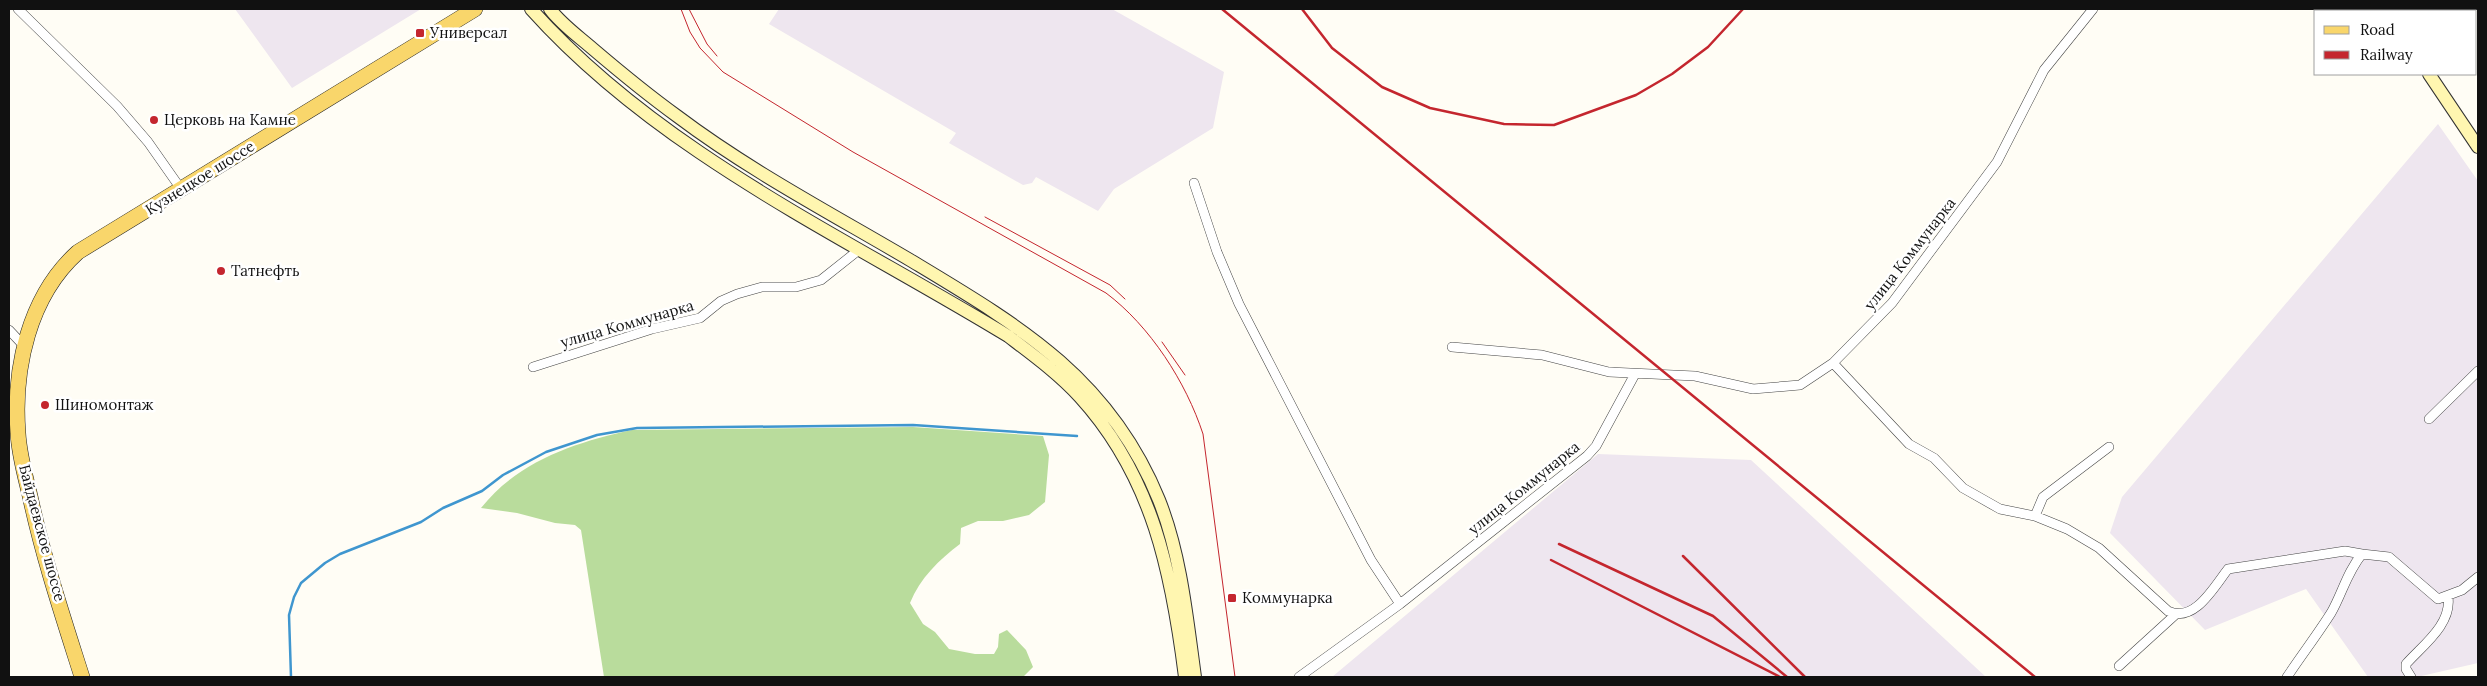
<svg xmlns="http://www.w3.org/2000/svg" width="2487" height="686" font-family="Lora,serif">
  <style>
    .industrial { fill: #eee6ef }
    .forest { fill: #b9dc9c }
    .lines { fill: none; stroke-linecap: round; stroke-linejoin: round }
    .stream { stroke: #3f96cf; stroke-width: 2.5 }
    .street-casing { stroke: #444; stroke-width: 10 }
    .secondary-casing { stroke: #333; stroke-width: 14 }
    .primary-casing { stroke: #222; stroke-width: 16 }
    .street { stroke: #fff; stroke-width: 9 }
    .secondary { stroke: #fff6b0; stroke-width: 12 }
    .primary { stroke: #f9d66b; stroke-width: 15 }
    .tram { stroke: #c4262e; stroke-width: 1 }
    .rail { stroke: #c4262e; stroke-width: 2.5 }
    .poi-dot { fill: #c4262e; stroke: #fff; stroke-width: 2 }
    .labels { text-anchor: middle; stroke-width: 5; stroke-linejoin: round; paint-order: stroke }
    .poi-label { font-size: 15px; fill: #111; stroke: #fff; text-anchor: start }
    .street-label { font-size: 15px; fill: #111; stroke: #fff }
  </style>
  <rect width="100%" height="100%" fill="#fffdf5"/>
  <!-- industrial -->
  <path class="industrial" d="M235,9H421L292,88Z
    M779,9H1112L1224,72L1213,128L1114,189L1098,211L1036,177L1032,183L1023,185L949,143L956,133L769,24Z
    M2438,124L2478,181V663L2417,677H2368L2306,589L2205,630L2110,533L2122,497Z
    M1598,454L1751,460L1986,677H1332Z"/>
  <!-- forest -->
  <path class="forest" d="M913,427L1043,436L1049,455L1045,502L1029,515L1003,521H978L961,528L960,544C939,560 920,578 910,603L923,624L935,632L949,649L975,654H994L998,647L999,634L1007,630L1026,650L1033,667L1023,677H604L581,530L575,525L555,523L517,513L481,508C518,461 576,442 632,430Z"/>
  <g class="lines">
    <!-- stream -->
    <path class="stream" d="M291,677L289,615L294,597L301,583L325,563L340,554L421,522L443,508L482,491L503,475L546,452L597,435L637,428L913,425L1077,436"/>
    <defs>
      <path id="street" d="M18,9L117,106L148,142L181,189
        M1194,183L1217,252L1239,304L1371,560L1400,604
        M9,330L25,347
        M1452,347L1542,355L1609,372L1695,376L1753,389L1800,385L1833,363L1892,303L1997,162L2044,70L2093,9
        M1833,363L1909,444L1934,458L1963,488L2000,509L2035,516L2067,529L2099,548L2168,611C2194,624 2214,587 2228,569L2345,551L2362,554
        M533,367L652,329L700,318L721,301L737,294L762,287H796L821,280L860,249
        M2429,419L2478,371
        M2035,516L2043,497L2109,447
        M2119,666L2175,615
        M1299,677L1400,604L1587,456L1596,446L1635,374
        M2287,677C2301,656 2317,635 2331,613C2342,594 2347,572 2362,554L2389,557L2438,599L2462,590L2478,577
        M2411,677L2406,669V664C2423,645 2452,624 2448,597"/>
      <path id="secondary" d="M531,9C661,154 844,236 1008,336C1033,355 1059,374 1080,397C1153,477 1172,574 1185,677
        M550,9C561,24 578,36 593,49C620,72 648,95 677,116C750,171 832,214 910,260C1018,325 1109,377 1159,500C1181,555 1187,619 1195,677
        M2385,9L2387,11
        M2429,74L2478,147"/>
      <path id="primary" d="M82,677C63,617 43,557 30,496C25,475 19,454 18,433C13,368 29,296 78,252L475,9"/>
    </defs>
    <!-- street casing -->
    <use href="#street" class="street-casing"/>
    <!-- secondary casing -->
    <use href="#secondary" class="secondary-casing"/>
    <!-- primary casing -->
    <use href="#primary" class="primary-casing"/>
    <!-- street -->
    <use href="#street" class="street"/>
    <!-- secondary -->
    <use href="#secondary" class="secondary"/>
    <!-- primary -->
    <use href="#primary" class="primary"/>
    <!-- tram -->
    <path class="tram" d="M681,9L690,32L700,48L723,72L853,152L1106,293C1150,326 1186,382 1203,434L1235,677
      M689,9L707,44L717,56
      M985,217L1110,285L1125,299
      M1162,342L1185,375"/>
    <!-- rail -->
    <path class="rail" d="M1222,9L2035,677
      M1302,9L1332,48L1382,87L1430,108L1504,124L1554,125L1636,95L1672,74L1708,47L1743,9
      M1559,544L1713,616L1787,677
      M1683,556L1805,677
      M1551,560L1780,677"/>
  </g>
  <!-- markers -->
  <g class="poi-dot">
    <rect x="415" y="28" width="10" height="10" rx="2.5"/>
    <circle cx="154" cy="120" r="5"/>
    <circle cx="221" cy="271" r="5"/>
    <circle cx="45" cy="405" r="5"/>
    <rect x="1227" y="593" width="10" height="10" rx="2.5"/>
  </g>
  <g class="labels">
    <!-- poi labels -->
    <g class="poi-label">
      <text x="430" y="38">Универсал</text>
      <text x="164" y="125">Церковь на Камне</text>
      <text x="231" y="276">Татнефть</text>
      <text x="55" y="410">Шиномонтаж</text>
      <text x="1242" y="603">Коммунарка</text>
    </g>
    <!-- street labels -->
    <g class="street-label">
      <text transform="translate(200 178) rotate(-32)" y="5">Кузнецкое шоссе</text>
      <text transform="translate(1910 254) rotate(-52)" y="5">улица Коммунарка</text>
      <text transform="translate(627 324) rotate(-16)" y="5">улица Коммунарка</text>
      <text transform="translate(1524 488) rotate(-39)" y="5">улица Коммунарка</text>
      <text transform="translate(42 533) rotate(75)" y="5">Байдаевское шоссе</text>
    </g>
  </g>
  <!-- border -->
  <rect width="2487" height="686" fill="none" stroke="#111111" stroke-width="20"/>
  <!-- legend -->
  <rect x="2314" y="10" width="162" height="65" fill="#ffffff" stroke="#a0a0a0"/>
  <rect x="2324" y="26" width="25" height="8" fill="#f9d66b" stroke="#a0a0a0"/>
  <text x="2360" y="35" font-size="15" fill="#111111">Road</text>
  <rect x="2324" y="51" width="25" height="8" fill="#c4262e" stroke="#a0a0a0"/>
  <text x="2360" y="60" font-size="15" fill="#111111">Railway</text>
</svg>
